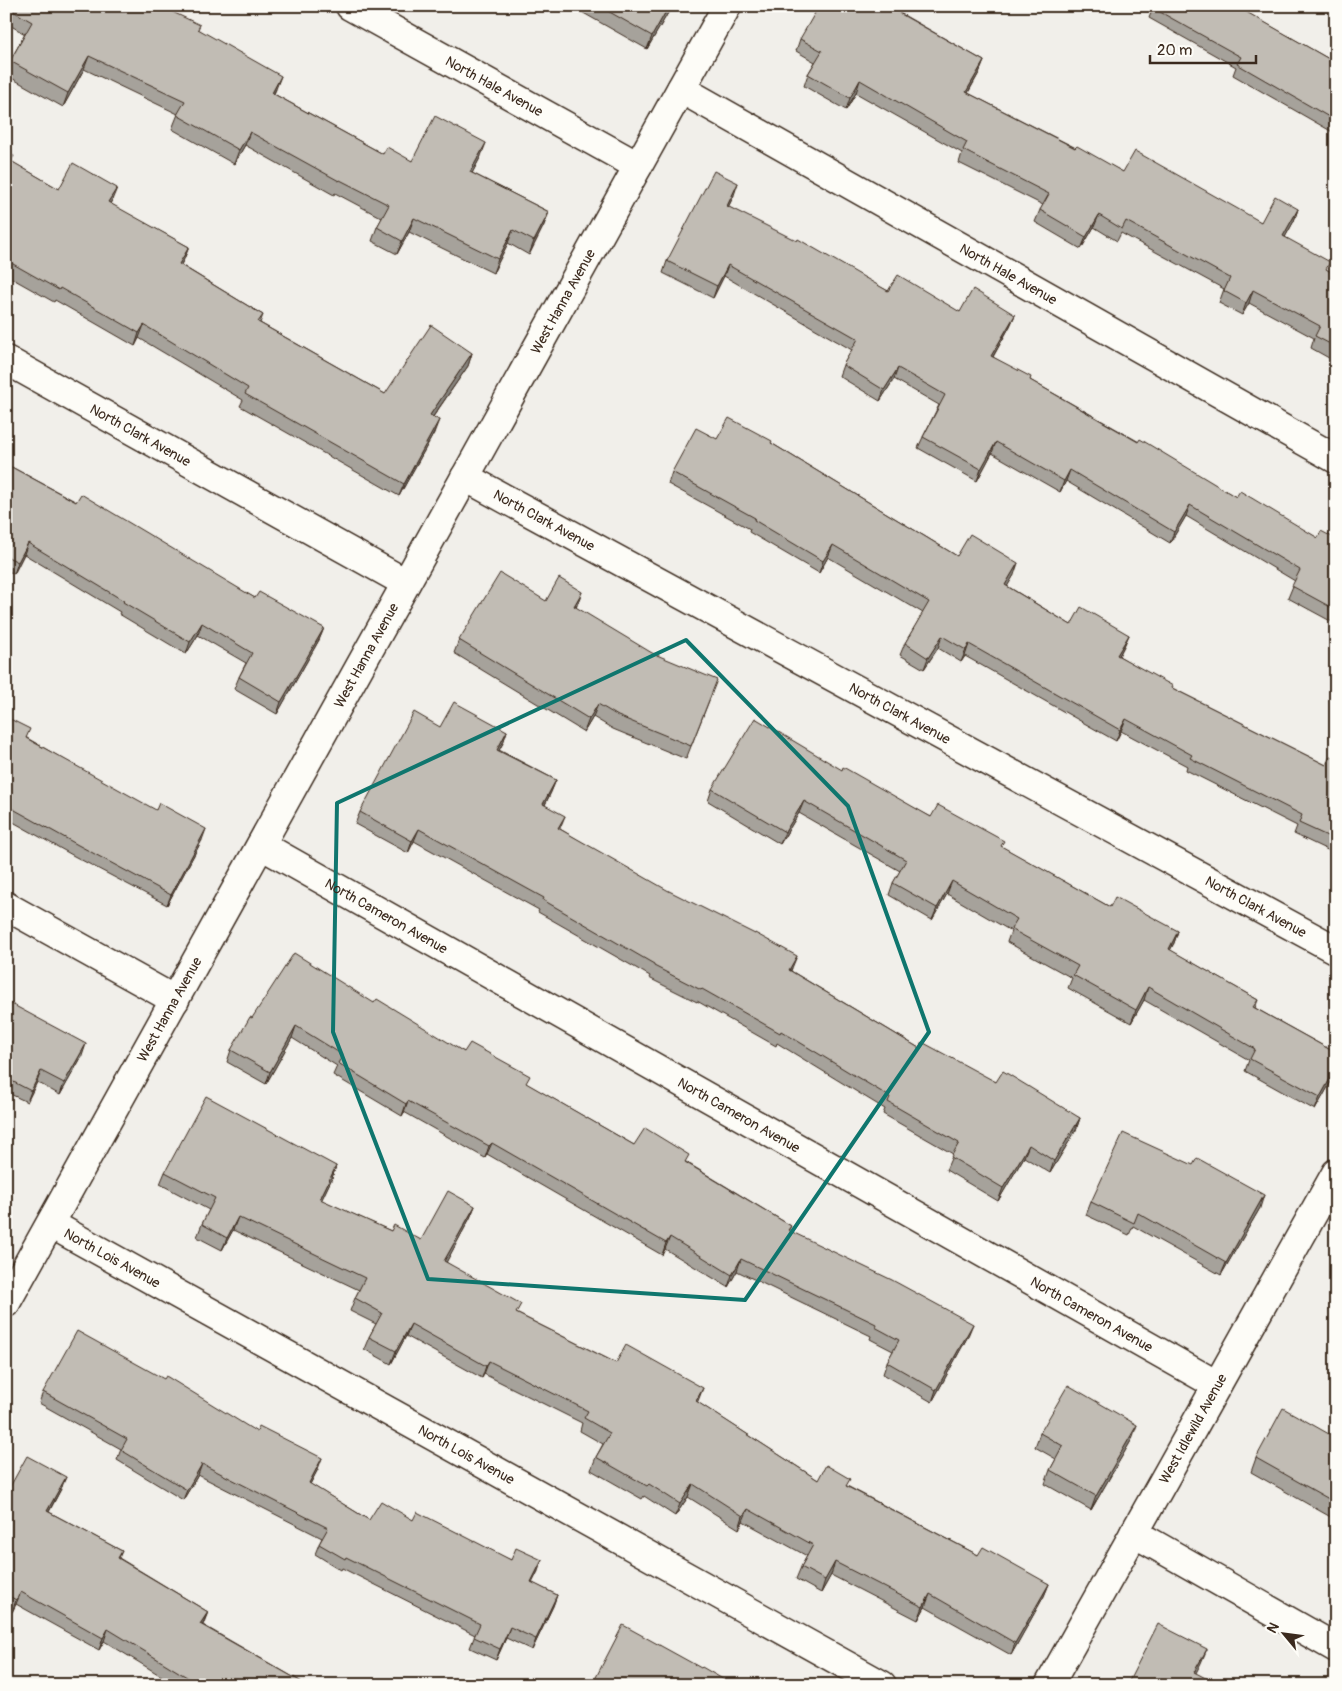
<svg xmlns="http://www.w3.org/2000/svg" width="1342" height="1691" font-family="Pangolin,sans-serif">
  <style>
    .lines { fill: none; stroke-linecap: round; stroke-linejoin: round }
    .minor-casing { stroke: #3b2a1e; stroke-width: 31 }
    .minor { stroke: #fdfcf7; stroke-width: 28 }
    .wall { fill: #a6a29b; stroke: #3b2a1e }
    .shaded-wall { fill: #87847e; stroke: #3b2a1e }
    .building { fill: #c1bcb4; stroke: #3b2a1e }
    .marked { fill: none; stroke: #0f766e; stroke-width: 4; stroke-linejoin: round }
    .labels { text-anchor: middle; stroke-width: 4; stroke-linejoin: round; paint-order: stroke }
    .street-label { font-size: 14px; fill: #3b2a1e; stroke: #fdfcf7 }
  </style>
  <rect width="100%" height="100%" fill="#f1efea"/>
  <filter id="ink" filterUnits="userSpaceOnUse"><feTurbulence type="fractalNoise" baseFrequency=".02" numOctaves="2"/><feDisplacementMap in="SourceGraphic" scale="10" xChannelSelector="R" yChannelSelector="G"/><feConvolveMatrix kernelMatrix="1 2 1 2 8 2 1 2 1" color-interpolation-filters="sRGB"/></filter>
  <g filter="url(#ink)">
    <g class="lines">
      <defs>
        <g id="minor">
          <path id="s1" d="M350,6L638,166"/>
          <path id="s2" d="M681,89L1336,459"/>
          <path id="s3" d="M6,360L406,583"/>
          <path id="s4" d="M465,477L1336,950"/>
          <path id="s5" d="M261,845L1217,1385"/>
          <path d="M6,906L175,1000"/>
          <path id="s6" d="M51,1224L882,1685"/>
          <path id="s7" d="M6,1303L727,6"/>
          <path d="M1134,1533L1336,1648"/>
          <path id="s8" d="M1049,1685L1336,1173"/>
        </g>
      </defs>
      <!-- minor casing -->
      <use href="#minor" class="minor-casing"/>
      <!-- minor -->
      <use href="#minor" class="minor"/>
    </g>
    <!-- wall -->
    <path class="wall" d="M6,6L198,29L276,89L274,94L383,154L412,161L481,156L472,173L549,212L544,225L529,255L508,243L493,273L409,232L397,254L372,241L377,227L382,218L335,193L334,195L245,145L234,164L172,129L178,114L84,69L63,107L6,75V73L10,61L25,34L6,23Z
      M571,6H672L647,49Z
      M903,6L900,13L984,61L979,73L968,93L1123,172L1261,222L1298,209L1294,221L1285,237L1327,270L1336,275V362L1311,348L1314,338L1249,303L1242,315L1219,303L1224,289L1121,233L1117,241L1094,227L1081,249L1035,222L1040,210L1043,205L959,163L962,153L856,93L846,110L804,86L808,74L815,62L796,51L800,39Z
      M1149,6H1246L1244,11L1336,63V134L1233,75L1236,67L1149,18L1153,8Z
      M6,152L12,162L59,189L112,200L110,204L189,247L184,259L181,265L263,315L260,323L385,394L472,353L468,366L433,417L434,433L399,496L240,406L243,400L139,338L135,346L55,300L54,302L6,275Z
      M734,195L728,207L888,291L960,312L1015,315L1010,326L993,357L1030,380L1236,497L1318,538L1336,539V624L1288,598L1295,581L1186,516L1170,543L1066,481L1060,492L992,453L977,481L918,448L923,437L939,405L894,379L880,401L839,376L843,365L852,350L724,276L713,298L663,273L667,261Z
      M717,439L771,443L957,556L1014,575L1007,586L1071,625L1129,635L1124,646L1119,656L1172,688L1326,765L1336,758V854L1294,834L1297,826L1186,770L1187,766L1121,731L1116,741L965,656L961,662L938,648L924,669L900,655L905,643L923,613L828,557L819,573L749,532L750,529L668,484L672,472Z
      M6,464L255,598L324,628L319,640L277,714L234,689L239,677L246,663L198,635L186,654L119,614L120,612L24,554L14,574L6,570Z
      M546,601L577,605L576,608L712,693L686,759L613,729L593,717L584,732L454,653L459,640Z
      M6,717L27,738L202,840L167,905L74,856L6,818Z
      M440,727L507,731L503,743L499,750L556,780L551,792L545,805L560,829L792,968L791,971L919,1048L996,1082L1080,1118L1076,1130L1050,1173L1024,1157L998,1201L946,1170L953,1154L883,1114L885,1109L777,1043L776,1046L697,1001V1002L649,978L650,976L538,912L539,910L414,841L408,853L355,824L360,812Z
      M842,770L931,817L1002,847L1110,907L1178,931L1174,943L1170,950L1258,1000L1255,1008L1336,1053V1073L1315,1110L1245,1071L1249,1060L1144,1000L1131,1023L1068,988L1072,978L1007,942L1011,931L947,894L932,920L889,895L893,883L900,871L799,813L780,844L708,801L712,789Z
      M6,1001L82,1056L60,1095L37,1082L27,1102L6,1092Z
      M374,1003L464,1052L527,1084L634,1145L686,1162L791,1226L789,1231L968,1336L932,1402L883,1374L887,1362L893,1351L870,1339L871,1336L737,1271L728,1287L665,1249L662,1255L487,1154L485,1158L404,1112L402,1116L333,1075L337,1066L292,1038L266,1084L227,1062L231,1050L252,1018Z
      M336,1166L332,1178L321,1200L391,1231L421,1240L475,1206L470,1218L446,1262L518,1314L616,1363L697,1402L818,1480L847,1486L978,1555L1049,1584L1044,1596L1011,1655L925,1607L918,1620L831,1575L821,1593L796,1579L801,1567L807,1556L743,1521L739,1529L688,1497L675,1516L644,1496L642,1499L591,1470L596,1457L603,1444L580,1431L582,1423L484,1374L482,1378L406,1336L391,1364L364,1349L369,1337L376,1324L350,1311L355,1298L359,1290L233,1230L222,1250L197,1237L202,1224L209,1210L160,1184L165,1172Z
      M1091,1202L1260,1208L1221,1275L1133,1226L1129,1235L1086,1215Z
      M43,1392L318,1469L310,1484L369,1520H413L538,1571L532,1583L557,1595L553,1606L532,1650L506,1638L496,1660L470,1648L475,1635L342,1568L341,1570L315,1554L319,1544L322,1538L198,1475L183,1500L117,1460L121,1449L39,1403Z
      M1040,1433L1132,1439L1091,1510L1045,1484L1050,1470L1056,1459L1035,1447Z
      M1336,1438V1520L1251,1472L1256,1458Z
      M61,1489L49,1512L122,1551L119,1558L208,1612L203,1625L307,1685H176L104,1641L99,1650L16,1604L12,1612L6,1609V1494Z"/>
    <!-- shaded-wall -->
    <path class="shaded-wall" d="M669,6H672L647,49L652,36Z
      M89,56L84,69L63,107L68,93Z
      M984,61L979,73L961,104L966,92Z
      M281,76L276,89L267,106L272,93Z
      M860,80L856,93L846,110L850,98Z
      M250,132L245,145L234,164L239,150Z
      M486,143L481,156L466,185L470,172Z
      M738,183L734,195L723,218L727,206Z
      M117,188L112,200L104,215L108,202Z
      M1298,209L1294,221L1279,248L1283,236Z
      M549,212L544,225L529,255L534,241Z
      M1099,215L1094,227L1081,249L1086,237Z
      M414,218L409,232L397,254L402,241Z
      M513,230L508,243L493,273L498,259Z
      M189,247L184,259L174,276L179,264Z
      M728,265L724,276L713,298L717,286Z
      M1253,290L1249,303L1242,315L1246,303Z
      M1015,315L1010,326L987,367L991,356Z
      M144,325L139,338L135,346L139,333Z
      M472,353L468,366L425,428L430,415Z
      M898,368L894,379L880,401L884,390Z
      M439,420L434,433L399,496L404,484Z
      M996,442L992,453L977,481L981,469Z
      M1070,470L1066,481L1060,492L1064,481Z
      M1190,505L1186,516L1170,543L1174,532Z
      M28,543L24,554L14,574L18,562Z
      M833,545L828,557L819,573L823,561Z
      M1018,563L1014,575L1001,597L1005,585Z
      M582,592L577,605L569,620L574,606Z
      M202,623L198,635L186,654L190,642Z
      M324,628L319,640L277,714L281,702Z
      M1129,635L1124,646L1113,667L1117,655Z
      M942,636L938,648L924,669L928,658Z
      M969,644L965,656L961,662L966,650Z
      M598,704L593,717L584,732L589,719Z
      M1126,719L1121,731L1116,741L1120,730Z
      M507,731L503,743L493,762L497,750Z
      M556,780L551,792L539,817L543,804Z
      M804,801L799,813L780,844L785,832Z
      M565,816L560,828L554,840L558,828Z
      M206,829L202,840L167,905L171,895Z
      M419,829L414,841L408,853L412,841Z
      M952,881L947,894L932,920L937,908Z
      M1178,931L1174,943L1164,962L1169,949Z
      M797,956L792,968L784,982L789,970Z
      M1148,987L1144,1000L1131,1023L1136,1010Z
      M296,1026L292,1038L266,1084L270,1072Z
      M86,1044L82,1056L60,1095L64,1083Z
      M1336,1068V1073L1315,1110L1320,1097Z
      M41,1071L37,1082L27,1102L31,1091Z
      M408,1101L404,1112L402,1116L406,1104Z
      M1080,1118L1076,1130L1050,1173L1054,1161Z
      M492,1143L487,1154L485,1158L489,1146Z
      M1029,1145L1024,1157L998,1201L1003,1188Z
      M336,1166L332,1178L316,1212L320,1199Z
      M1264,1195L1260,1208L1221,1275L1226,1263Z
      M475,1206L470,1218L440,1274L444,1261Z
      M238,1217L233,1230L222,1250L227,1238Z
      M670,1237L665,1249L662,1255L666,1243Z
      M741,1259L737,1271L728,1287L732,1275Z
      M411,1324L406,1336L391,1364L396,1351Z
      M973,1324L968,1336L932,1402L936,1390Z
      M489,1361L484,1374L482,1378L486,1366Z
      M703,1388L698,1401L691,1413L696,1401Z
      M1137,1425L1132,1439L1091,1510L1096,1496Z
      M322,1458L318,1469L305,1494L309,1483Z
      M202,1464L198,1475L183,1500L187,1490Z
      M66,1477L61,1489L43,1522L47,1511Z
      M693,1484L688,1497L675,1516L680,1504Z
      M748,1509L743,1521L739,1529L743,1516Z
      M542,1560L538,1571L527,1593L531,1582Z
      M835,1562L831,1575L821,1593L825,1580Z
      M1049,1584L1044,1596L1011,1655L1015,1643Z
      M21,1592L16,1604L12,1612L16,1600Z
      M930,1594L925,1607L918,1620L923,1607Z
      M557,1595L553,1606L532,1650L536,1639Z
      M208,1612L203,1623L196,1636L200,1624Z
      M510,1627L506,1638L496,1660L500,1649Z
      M108,1629L104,1641L99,1650L103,1638Z
      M1207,1649L1201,1663L1190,1685L1194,1672Z"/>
    <!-- building -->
    <path class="building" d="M6,6H160L200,25L198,29L281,76L272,93L383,154L387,147L412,161L435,116L486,143L470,172L549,212L534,241L513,230L498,259L414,218L402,241L377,227L389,205L340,180L339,181L250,132L239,150L177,115L185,101L89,56L68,93L10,61L32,22L6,7Z
      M599,6H669L652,36Z
      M819,6H902L899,13L984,61L966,92L1075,148L1077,146L1123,172L1135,151L1261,222L1275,196L1298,209L1283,236L1330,262L1326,269L1336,275V347L1315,336L1320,326L1253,290L1246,303L1224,291L1230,278L1126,221L1122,229L1099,215L1086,237L1040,210L1049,194L963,150L967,142L860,80L850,98L808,74L822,51L800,39Z
      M1154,6H1246L1243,10L1336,63V121L1237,64L1241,57L1153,8Z
      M6,152L14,156L11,161L59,189L73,163L117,188L108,202L189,247L179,264L263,315L258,322L385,394L431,325L472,353L430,415L439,420L404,484L245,394L248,388L144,325L139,333L60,288L59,290L6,260Z
      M714,171L738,183L727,206L797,241L798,239L888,291L898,275L960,312L973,289L1015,315L991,356L1031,377L1030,380L1138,442L1140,439L1236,497L1240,491L1318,538L1321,531L1336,539V610L1292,586L1300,570L1190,505L1174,532L1070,470L1064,481L996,442L981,469L923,437L945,395L898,368L884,390L843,365L858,339L728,265L717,286L667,261Z
      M729,418L772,441L771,443L957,556L970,534L1018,563L1005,585L1071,625L1081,607L1129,635L1117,655L1173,686L1172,688L1326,765L1330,756L1336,758V840L1299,823L1302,815L1190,758L1192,755L1126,719L1120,730L969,644L966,650L942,636L928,658L905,643L929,602L833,545L823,561L754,520L755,518L672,472L696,428L717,439Z
      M6,464L76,502L81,494L255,598L259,592L324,628L281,702L239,677L252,653L202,623L190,642L123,602L124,601L28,543L18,562L6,556Z
      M500,573L546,601L559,578L582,592L574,606L652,653L717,680L691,746L618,716L598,704L589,719L459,640Z
      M454,702L507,731L497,750L556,780L543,804L565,816L558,828L667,890L755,934V933L797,956L789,970L919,1048L922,1042L996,1082L1003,1071L1080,1118L1054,1161L1029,1145L1003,1188L951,1157L959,1143L888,1102L890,1097L781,1031L780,1033L702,989L701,990L654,966V964L543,900L544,898L419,829L412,841L360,812L414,712L440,727Z
      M6,717L30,729L26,738L156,810L159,803L206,829L171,895L78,845L6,805Z
      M755,718L842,770L843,767L931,817L938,805L1004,841L1001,846L1110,907L1115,897L1178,931L1169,949L1258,1000L1253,1007L1336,1053V1068L1320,1097L1250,1059L1255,1049L1148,987L1136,1010L1073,975L1078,966L1011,929L1017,919L952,881L937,908L893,883L906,860L804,801L785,832L712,789Z
      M294,953L374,1003L377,999L464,1052L470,1043L530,1076L526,1083L634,1145L645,1128L689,1155L685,1162L791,1226L788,1230L892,1280L973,1324L936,1390L887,1362L899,1340L875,1327L876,1324L741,1259L732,1275L670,1237L666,1243L492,1143L489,1146L408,1101L406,1104L338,1063L343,1055L296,1026L270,1072L231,1050L250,1017L252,1018Z
      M6,1001L86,1044L64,1083L41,1071L31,1091L6,1078Z
      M206,1096L336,1166L320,1199L391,1231L394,1225L421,1240L448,1191L475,1206L444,1261L521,1304L516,1313L616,1363L626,1345L703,1388L696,1401L818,1480L826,1465L850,1479L846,1486L978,1555L983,1547L1049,1584L1015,1643L930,1594L923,1607L835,1562L825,1580L801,1567L813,1545L748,1509L743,1516L693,1484L680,1504L649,1484L647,1486L596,1457L610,1433L584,1418L588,1411L489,1361L486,1366L411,1324L396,1351L369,1337L382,1313L355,1298L365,1278L238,1217L227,1238L202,1224L215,1198L165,1172Z
      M1123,1133L1193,1165L1197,1158L1264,1195L1226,1263L1138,1213L1134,1223L1091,1202Z
      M77,1331L164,1379L166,1376L257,1432L259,1426L322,1458L309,1483L369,1520L381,1501L413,1520L417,1512L511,1560L516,1548L542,1560L531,1582L557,1595L536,1639L510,1627L500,1649L474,1637L480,1624L346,1557L345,1559L319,1544L328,1528L202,1464L187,1490L121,1450L127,1439L43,1392Z
      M1068,1385L1137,1425L1096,1496L1050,1470L1063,1446L1040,1433Z
      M1283,1408L1336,1438V1503L1256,1458Z
      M27,1456L66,1477L47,1511L122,1551L118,1558L208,1612L200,1624L307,1685H200L108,1629L103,1638L21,1592L16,1600L6,1594V1494Z
      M1158,1624L1207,1649L1194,1672L1219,1685H1127Z
      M623,1625L701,1668L702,1667L733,1685H592Z"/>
  </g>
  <!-- marked area -->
  <path class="marked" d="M686,640L848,806L929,1032L745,1300L428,1279L333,1032L337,803Z"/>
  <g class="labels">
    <!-- street labels -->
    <g class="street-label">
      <text dy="5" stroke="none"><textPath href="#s1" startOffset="165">North Hale Avenue</textPath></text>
      <text dy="5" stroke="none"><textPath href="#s2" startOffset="376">North Hale Avenue</textPath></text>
      <text dy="5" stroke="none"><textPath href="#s7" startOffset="1146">West Hanna Avenue</textPath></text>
      <text dy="5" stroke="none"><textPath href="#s3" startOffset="154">North Clark Avenue</textPath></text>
      <text dy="5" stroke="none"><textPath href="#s4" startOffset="90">North Clark Avenue</textPath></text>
      <text dy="5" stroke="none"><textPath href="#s7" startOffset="741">West Hanna Avenue</textPath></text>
      <text dy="5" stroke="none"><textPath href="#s4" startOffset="495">North Clark Avenue</textPath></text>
      <text dy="5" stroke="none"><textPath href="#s4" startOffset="900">North Clark Avenue</textPath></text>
      <text dy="5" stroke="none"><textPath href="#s5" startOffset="144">North Cameron Avenue</textPath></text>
      <text dy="5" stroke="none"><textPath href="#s7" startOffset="336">West Hanna Avenue</textPath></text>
      <text dy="5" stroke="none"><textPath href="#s5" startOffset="549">North Cameron Avenue</textPath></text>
      <text dy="5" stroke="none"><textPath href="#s6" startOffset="70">North Lois Avenue</textPath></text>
      <text dy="5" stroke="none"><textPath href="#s5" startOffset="954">North Cameron Avenue</textPath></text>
      <text dy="5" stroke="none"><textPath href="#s8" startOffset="294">West Idlewild Avenue</textPath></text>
      <text dy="5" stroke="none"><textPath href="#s6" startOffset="475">North Lois Avenue</textPath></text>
    </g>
  </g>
  <!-- margin -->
  <rect width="1342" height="1691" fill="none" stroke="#fdfcf7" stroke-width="25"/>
  <rect x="12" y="12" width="1317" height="1666" fill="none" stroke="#3b2a1e" stroke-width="2" filter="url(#ink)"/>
  <!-- north arrow -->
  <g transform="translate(1284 1634) rotate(299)" stroke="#fdfcf7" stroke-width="4" paint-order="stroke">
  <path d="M0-4L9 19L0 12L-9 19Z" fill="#3b2a1e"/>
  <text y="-8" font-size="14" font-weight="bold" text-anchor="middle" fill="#3b2a1e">N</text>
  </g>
  <!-- scale -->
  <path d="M1150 55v8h106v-8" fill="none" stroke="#3b2a1e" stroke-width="2.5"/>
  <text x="1157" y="55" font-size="15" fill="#3b2a1e" stroke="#fdfcf7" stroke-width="4" paint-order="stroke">20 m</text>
</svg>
